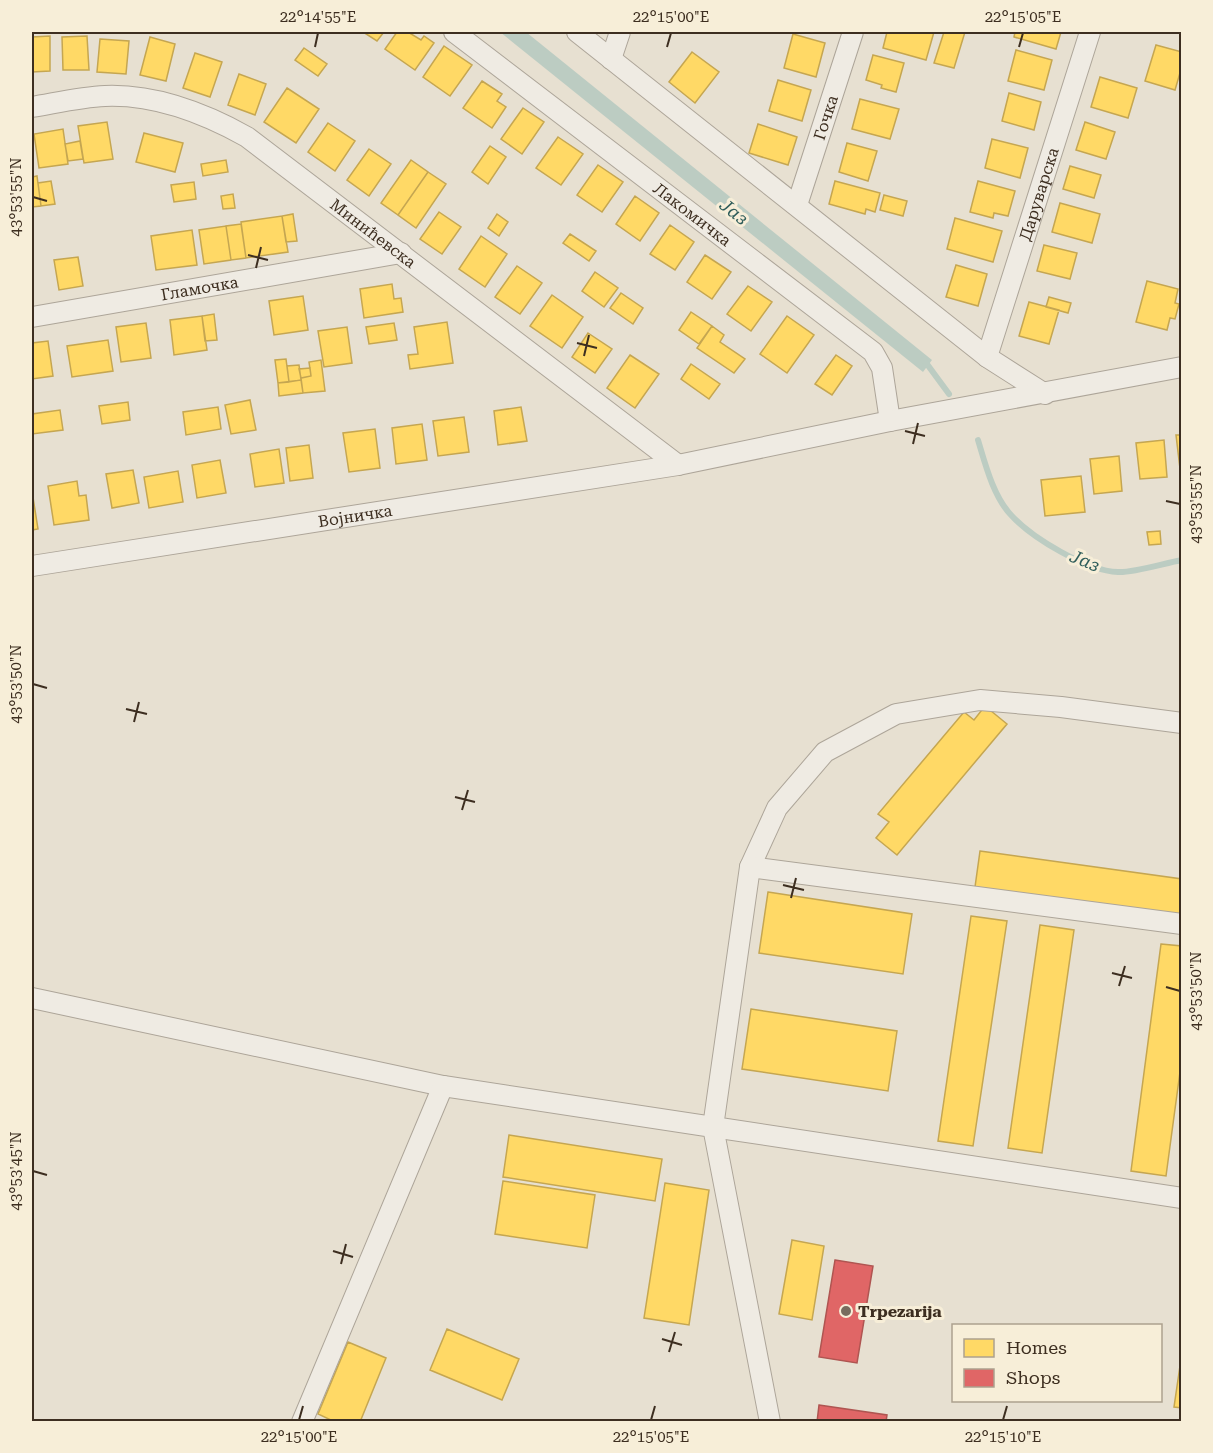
<svg xmlns="http://www.w3.org/2000/svg" width="1213" height="1453" font-family="'Roboto Serif',serif">
  <style>
    .water { fill: #bcccc2 }
    .homes { fill: #ffd966; stroke: #c5a651; stroke-width: 1.5 }
    .shops { fill: #e06666; stroke: #af5551; stroke-width: 1.5 }
    .lines { fill: none; stroke-linecap: round; stroke-linejoin: round }
    .stream { stroke: #bcccc2; stroke-width: 6 }
    .minor-casing { stroke: #ada599; stroke-width: 22 }
    .minor { stroke: #efebe3; stroke-width: 20 }
    .ticks { fill: none; stroke: #3d2e20; stroke-width: 2 }
    .poi-dot { fill: #786c5e; stroke: #f7eed8; stroke-width: 2 }
    .labels { text-anchor: middle; stroke-width: 6; stroke-linejoin: round; paint-order: stroke }
    .street-label { font-size: 16px; fill: #3d2e20; stroke: #f7eed8 }
    .poi-label { font-size: 16px; font-weight: bold; fill: #3d2e20; stroke: #f7eed8; text-anchor: start }
    .water-label { font-size: 18px; font-style: italic; fill: #2f5d5a; stroke: #f7eed8 }
    .neatline { fill: none; stroke: #3d2e20; stroke-width: 2 }
    .ticks-label { font-size: 15px; text-anchor: middle; fill: #3d2e20 }
  </style>
  <rect width="100%" height="100%" fill="#e7e0d1"/>
  <!-- water -->
  <path class="water" d="M500,32H526L932,360L923,372Z"/>
  <!-- homes -->
  <path class="homes" d="M363,32H384L377,41Z
    M397,32H408L421,40L424,36L434,43L415,70L385,49Z
    M887,32H934L926,60L883,48Z
    M944,32H965L954,68L934,63Z
    M1015,32H1061L1056,49L1014,37Z
    M793,34L825,43L816,77L784,68Z
    M50,36V71L32,72V37Z
    M87,36L89,70H63L62,37Z
    M150,37L175,44L166,81L140,75Z
    M100,39L129,41L126,74L97,72Z
    M1156,45L1182,52V66L1175,90L1145,81Z
    M444,46L472,65L450,96L423,77Z
    M304,48L327,64L318,76L295,60Z
    M1016,50L1052,60L1044,90L1008,81Z
    M692,52L719,72L695,103L669,82Z
    M195,53L222,62L210,97L183,88Z
    M873,55L904,63L896,92L881,88L882,85L866,80Z
    M239,74L266,84L255,115L228,105Z
    M1100,77L1137,88L1128,118L1091,107Z
    M778,80L811,90L802,121L769,111Z
    M482,81L502,94L497,101L506,107L492,128L463,108Z
    M287,88L319,109L296,143L264,122Z
    M1009,93L1041,102L1034,130L1002,121Z
    M860,99L899,109L890,139L852,129Z
    M523,108L544,122L522,154L501,139Z
    M107,122L113,159L84,163L78,126Z
    M1085,122L1115,132L1106,159L1076,150Z
    M328,123L355,141L335,171L308,152Z
    M758,124L797,137L788,165L749,153Z
    M63,129L68,164L39,168L34,134Z
    M144,133L183,143L175,172L136,162Z
    M558,137L583,154L561,185L536,168Z
    M992,139L1028,148L1020,178L985,168Z
    M80,141L83,159L68,161L65,144Z
    M847,143L877,151L868,181L839,172Z
    M490,146L506,157L488,184L472,172Z
    M369,149L391,164L369,196L347,180Z
    M226,160L228,172L203,176L201,164Z
    M411,160L428,172L398,215L381,203Z
    M598,165L623,182L602,212L577,195Z
    M1070,166L1101,175L1094,198L1063,189Z
    M428,172L446,184L416,228L398,215Z
    M37,176L41,206L32,207V177Z
    M51,181L55,204L41,206L38,183Z
    M835,181L880,193L875,212L866,209L865,214L829,204Z
    M978,181L1015,191L1008,216L994,213L993,218L970,212Z
    M194,182L196,199L174,202L171,185Z
    M233,194L235,208L223,209L221,196Z
    M884,195L907,201L903,216L880,210Z
    M635,196L659,213L640,241L616,224Z
    M1060,203L1100,214L1092,243L1052,232Z
    M439,212L461,227L442,254L420,239Z
    M293,214L297,241L286,242L282,216Z
    M497,214L508,222L499,236L488,228Z
    M282,216L288,252L246,258L241,222Z
    M955,218L1002,231L993,262L947,249Z
    M241,224L246,258L231,260L226,226Z
    M670,225L694,242L675,270L650,254Z
    M226,226L231,260L204,264L199,230Z
    M192,230L197,265L156,270L151,236Z
    M570,234L596,251L589,261L563,243Z
    M481,236L507,254L485,287L459,269Z
    M1044,245L1077,253L1070,279L1037,271Z
    M705,255L731,272L712,299L687,282Z
    M78,257L83,286L59,290L54,260Z
    M956,265L987,274L978,306L946,297Z
    M517,266L542,283L520,314L495,297Z
    M595,272L618,288L604,307L582,291Z
    M1147,281L1178,289L1175,303L1179,304L1175,319L1170,318L1167,330L1136,322Z
    M392,284L394,299L401,298L403,312L364,318L360,289Z
    M748,286L772,302L751,331L727,314Z
    M621,293L643,308L633,324L610,308Z
    M552,295L583,317L562,348L530,326Z
    M303,296L308,330L274,335L269,301Z
    M1049,297L1071,303L1068,313L1046,307Z
    M1029,302L1059,310L1049,344L1019,336Z
    M691,312L712,326L699,344L679,330Z
    M214,314L217,340L205,341L202,316Z
    M202,316L207,350L174,355L170,320Z
    M787,316L814,335L787,373L760,354Z
    M447,322L453,363L410,369L408,355L418,354L414,327Z
    M146,323L151,358L121,362L116,327Z
    M394,323L397,340L369,344L366,327Z
    M712,326L724,335L720,342L745,359L734,373L697,348Z
    M347,327L352,363L324,367L318,331Z
    M588,333L612,349L595,373L572,357Z
    M108,340L113,371L72,377L67,346Z
    M48,341L53,376L32,379V343Z
    M630,355L659,374L635,408L607,388Z
    M836,355L852,366L832,395L815,384Z
    M286,359L289,382L278,383L275,360Z
    M321,360L325,391L303,393L301,378L311,376L309,362Z
    M691,364L720,384L709,399L681,379Z
    M299,365L301,380L289,382L287,366Z
    M310,368L311,376L301,378L299,369Z
    M301,380L303,393L279,396L278,383Z
    M250,400L256,430L231,434L225,405Z
    M128,402L130,420L102,424L99,406Z
    M218,407L221,429L186,435L183,412Z
    M521,407L527,441L498,445L494,411Z
    M60,410L63,430L32,434V414Z
    M464,417L469,452L438,456L433,421Z
    M422,424L427,460L396,464L392,428Z
    M375,429L380,468L349,472L343,433Z
    M1176,435H1182V477H1181Z
    M1164,440L1167,477L1140,479L1136,443Z
    M309,445L313,478L290,481L286,448Z
    M279,449L284,483L255,487L250,454Z
    M1119,456L1122,491L1094,494L1090,459Z
    M220,460L226,493L197,498L192,465Z
    M133,470L139,503L112,508L106,474Z
    M178,471L183,502L149,508L144,477Z
    M1081,476L1085,512L1045,516L1041,480Z
    M77,481L79,496L86,495L89,520L54,525L48,486Z
    M32,491L38,529L32,530Z
    M1160,531L1161,544L1149,545L1147,532Z
    M985,706L1007,724L897,855L876,838L889,822L878,814L964,712L974,720Z
    M980,851L1182,879V917L975,887Z
    M768,892L912,914L903,974L759,953Z
    M971,916L1007,921L973,1146L938,1141Z
    M1040,925L1074,930L1042,1153L1008,1148Z
    M1161,944L1182,946V1057L1166,1176L1131,1171Z
    M751,1009L897,1031L888,1091L742,1069Z
    M509,1135L662,1159L655,1201L503,1177Z
    M503,1181L595,1195L587,1248L495,1234Z
    M665,1183L709,1190L689,1325L644,1318Z
    M792,1240L824,1246L812,1320L779,1314Z
    M447,1329L519,1359L502,1400L430,1370Z
    M348,1342L386,1358L360,1422H335L318,1414Z
    M1182,1352V1408L1174,1407Z"/>
  <!-- shops -->
  <path class="shops" d="M835,1260L873,1266L857,1363L819,1357Z
    M819,1405L887,1415L886,1422H817Z"/>
  <g class="lines">
    <!-- stream -->
    <path class="stream" d="M924,360L949,394
      M978,440C985,463 993,496 1011,515C1032,538 1087,571 1118,572C1133,573 1165,563 1182,560"/>
    <defs>
      <g id="minor">
        <path id="s1" d="M454,32L873,352L882,368L890,421"/>
        <path d="M577,32L987,357L1045,394"/>
        <path d="M611,59L620,32"/>
        <path id="s2" d="M32,107C56,103 81,97 105,96C155,94 204,113 247,137L678,465"/>
        <path id="s3" d="M797,205L853,32"/>
        <path id="s4" d="M32,317L401,253"/>
        <path id="s5" d="M987,357L1090,32"/>
        <path id="s6" d="M32,566L678,465L890,421L1182,367"/>
        <path d="M1182,723L1061,707L980,700L896,714L825,752L777,808L750,867L713,1127L1182,1198"/>
        <path d="M750,867L1182,924"/>
        <path d="M32,998L443,1086L713,1127L770,1422"/>
        <path d="M302,1422L443,1086"/>
      </g>
    </defs>
    <!-- minor casing -->
    <use href="#minor" class="minor-casing"/>
    <!-- minor -->
    <use href="#minor" class="minor"/>
  </g>
  <!-- ticks -->
  <path class="ticks" d="M315,47L318,33M667,47L671,33M1019,47L1023,33M33,197L47,201M248,255L268,260M256,268L261,247M577,343L597,348M584,356L589,335M905,431L925,436M913,444L918,423M1166,501L1180,504M33,684L47,688M126,709L147,714M134,722L139,702M455,797L475,802M462,810L468,790M783,885L804,890M791,898L796,878M1112,973L1132,978M1119,986L1125,966M1166,987L1180,991M33,1171L47,1175M333,1251L353,1257M341,1264L346,1244M662,1339L682,1345M669,1352L675,1332M299,1420L303,1406M651,1420L655,1406M1003,1420L1007,1406"/>
  <!-- markers -->
  <circle class="poi-dot" cx="846" cy="1311" r="6"/>
  <g class="labels">
    <!-- street labels -->
    <g class="street-label">
      <text dy="6" stroke="none"><textPath href="#s3" startOffset="92">Гочка</textPath></text>
      <text dy="6" stroke="none"><textPath href="#s5" startOffset="171">Даруварска</textPath></text>
      <text dy="6" stroke="none"><textPath href="#s1" startOffset="300">Лакомичка</textPath></text>
      <text dy="6" stroke="none"><textPath href="#s2" startOffset="382">Минићевска</textPath></text>
      <text dy="6" stroke="none"><textPath href="#s4" startOffset="170">Гламочка</textPath></text>
      <text dy="6" stroke="none"><textPath href="#s6" startOffset="327">Војничка</textPath></text>
    </g>
    <!-- poi labels -->
    <g class="poi-label">
      <text x="858" y="1317">Trpezarija</text>
    </g>
    <!-- water labels -->
    <g class="water-label">
      <text transform="translate(734 212) rotate(38)" y="6">Јаз</text>
      <text transform="translate(1085 561) rotate(22)" y="6">Јаз</text>
    </g>
  </g>
  <!-- border -->
  <rect width="1213" height="1453" fill="none" stroke="#f7eed8" stroke-width="66"/>
  <!-- legend -->
  <rect x="952" y="1324" width="210" height="78" fill="#f7eed8" stroke="#ada18e" stroke-width="1.5"/>
  <rect x="964" y="1339" width="30" height="18" fill="#ffd966" stroke="#ada18e" stroke-width="1.5"/>
  <text x="1006" y="1354" font-size="18" fill="#3d2e20">Homes</text>
  <rect x="964" y="1369" width="30" height="18" fill="#e06666" stroke="#ada18e" stroke-width="1.5"/>
  <text x="1006" y="1384" font-size="18" fill="#3d2e20">Shops</text>
  <rect x="33" y="33" width="1147" height="1387" class="neatline"/>
  <g class="ticks-label">
    <text x="318" y="22">22°14'55"E</text>
    <text x="671" y="22">22°15'00"E</text>
    <text x="1023" y="22">22°15'05"E</text>
    <text transform="translate(16 197) rotate(-90)" y="5">43°53'55"N</text>
    <text transform="translate(1196 504) rotate(-90)" y="5">43°53'55"N</text>
    <text transform="translate(16 684) rotate(-90)" y="5">43°53'50"N</text>
    <text transform="translate(1196 991) rotate(-90)" y="5">43°53'50"N</text>
    <text transform="translate(16 1171) rotate(-90)" y="5">43°53'45"N</text>
    <text x="299" y="1442">22°15'00"E</text>
    <text x="651" y="1442">22°15'05"E</text>
    <text x="1003" y="1442">22°15'10"E</text>
  </g>
</svg>
